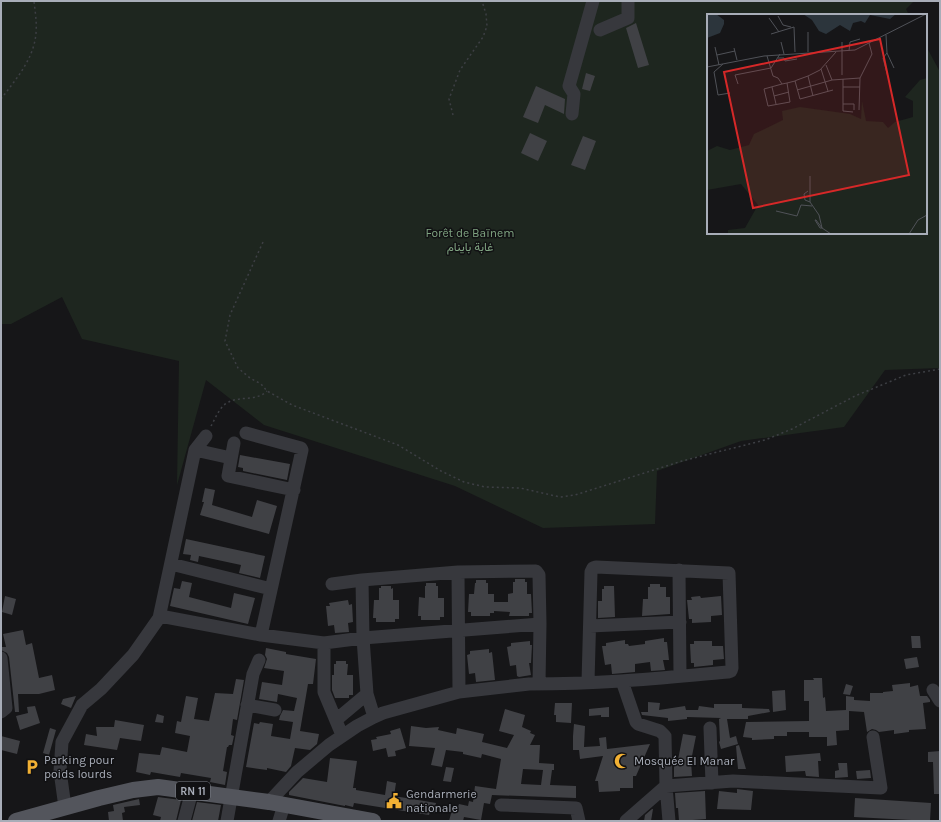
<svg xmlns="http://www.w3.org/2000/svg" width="941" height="822" font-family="Karla,Vazirmatn,sans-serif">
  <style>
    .green { fill: #1e261f }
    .building { fill: #404145; fill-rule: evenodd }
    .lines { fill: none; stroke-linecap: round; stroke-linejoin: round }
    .path { stroke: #3d3f44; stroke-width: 1.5; stroke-dasharray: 2 3; stroke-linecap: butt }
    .minor { stroke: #37383d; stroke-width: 13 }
    .major { stroke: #53555c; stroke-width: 16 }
    .labels { text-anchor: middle; stroke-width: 3; stroke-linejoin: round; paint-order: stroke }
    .shield { fill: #111113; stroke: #7b7e86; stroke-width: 1 }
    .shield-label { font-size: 11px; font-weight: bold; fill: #a8adb8 }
    .park-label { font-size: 12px; fill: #7fa381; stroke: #111113 }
    .poi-label { font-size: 12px; fill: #a8adb8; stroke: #111113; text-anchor: start }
    .inset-road { fill: none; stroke: #505258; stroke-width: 1 }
    .view { fill: #d62828; fill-opacity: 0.15; stroke: #d62828; stroke-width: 2 }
    .inset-edge { fill: none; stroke: #a8adb8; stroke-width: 2 }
  </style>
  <rect width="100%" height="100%" fill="#161618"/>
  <!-- green -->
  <path class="green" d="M1,1H914L906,9L909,15H708V233H926V46L940,72V368L885,370L844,427L741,441L657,471L655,524L543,528L455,486L264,425L206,380L177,485L179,361L82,339L62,297L11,324H1Z"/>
  <!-- building -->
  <path class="building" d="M636,23L649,65L638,68L626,28Z
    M586,73L595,76L590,91L582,89Z
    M536,86L565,99L564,114L545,105L538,123L523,117Z
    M530,133L547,141L538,161L521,153Z
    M583,136L596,141L585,170L571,165Z
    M240,455L290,464L287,480L243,471V468L238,467Z
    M205,488L215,490L212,505L252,517L257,500L277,506L269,534L200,515L204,502H202Z
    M186,539L265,556L260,578L239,573L241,565L199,556L198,562L190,560L191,555L183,554Z
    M515,579H525V582H527V594H531L532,613H529V616H509L510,612L494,611V613H490V616H471V612H468L469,594H474L475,583H476V580H486V583H488V594H494V602H508V594L513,593V582H515Z
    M182,581L192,583L189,597L231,608L234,593L255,598L248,624L170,606L174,588L180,589Z
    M426,583H436V586H438V598H444V617H440V620H421V616H418L419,597L425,598V586H426Z
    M650,584H660V587H666V597H670V614L642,616L643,599H648V587H650Z
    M381,586H391V589L393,588V600H399V619H395V622H376V618H373L374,600H379V588H381Z
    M604,586H614L615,617L598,618V601H602V589H604Z
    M5,596L16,599L12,615L2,612Z
    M700,596L701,598L721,596L722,615L711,616V622L692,623V619H689L687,600H692L691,597Z
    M348,600L349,605L352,604L353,622L348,623L349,632L335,633L334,625L328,626L326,606H330L329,603Z
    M23,630L26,645L32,643L39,678L52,675L55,690L39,694H18L19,712H15L9,657L7,653L1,650V647H6L3,634Z
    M911,636H920L921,648H912Z
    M664,638V642H667L669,660H663L665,670L651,671L650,662L635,664V672L612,674L611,664L605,665L602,646H606V643L625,640V644H628L629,646L645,644V641Z
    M530,641V645H532L531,663H529L531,675L519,677L517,676L516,665L510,666L507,647L511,646V643Z
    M694,641H712V646H723L724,659L713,660V665L694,667V663H691L690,644H694Z
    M266,648L286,652V654L316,659L313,684H308L300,731L319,734L317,744L310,750L295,748L291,766L286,772L267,768V770L246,767L254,723L259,724L260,722L273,724L271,736L290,739L293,722L279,720L280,716L283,710L294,711L297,698L278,694L277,702L259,699L262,682L282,685L284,671L264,668L267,659L265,655Z
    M489,649V653L492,652L495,680L476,682L475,673L469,674L467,655L470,654V651Z
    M917,657L919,667L906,669L904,659Z
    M336,661H346V664H348L347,675H353V695H349V698H335L332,690V675H334V664H336Z
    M813,678H822L823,698L825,697L826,711L846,710V696L854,697V700L870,701V693H883V692L893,691L892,685L910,683V687L918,685L920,696H927L930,700V702L923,703L926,729L909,730V732L894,734V730L879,732L876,730L872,729L867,732L864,712L849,711V730L836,731L837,745L827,746V737H809V732H787V736H774V739L752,740V738L743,737L746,722L809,721V701H804V680H814Z
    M236,679L244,680L237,720L233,719L231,735L234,736L232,745H229L228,747H227L223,771L227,772L225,785L210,782L211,778L181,773L180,777L151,772L150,775L136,772L139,753L160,755L162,747L187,752L190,736L175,733L177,721L181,722L186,696L198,698L194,719L209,721L215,693L233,694Z
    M846,684L853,686L850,695L843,694Z
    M785,690L786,710L773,712L772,691Z
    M76,696L71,708L61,704L63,699Z
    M648,702L660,703L659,710L685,706L686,710H698L699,706L714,708V704H742V708L769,709L770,712L748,716V719H727L730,738L736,736L738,744L721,749L719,742L720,741L719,719L721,718L687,717V719L668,721V718L642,715L641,712H648Z
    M555,703H572L571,723L556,722V715H554Z
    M35,706L40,723L20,730L16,716L28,713L27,707Z
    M609,707V717H601V715L589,716V709Z
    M505,709L525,715L522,727L531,731L530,733L535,735L530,745H540L539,763L554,764V770H552L550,785L576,786V798L492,795L490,804L484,803L481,820L464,817L463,821H449L453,806L458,807L459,804L468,806L469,801L473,802L475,786L496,789L501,759L482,754L481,758L463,754V752L446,750L442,767L431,765L435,748L409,746L411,726L426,728L439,727L438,730L456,734L457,728L484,734L482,742L507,748L514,735L499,731ZM523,769L543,770L541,785L521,784Z
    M157,714L164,716L163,723L155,722Z
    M115,720L144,725L141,741L120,738L117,750L84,745L86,734L97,736L96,727H114Z
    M574,724L585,726L584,747L600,746L599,738L606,737L607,749L650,744L636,776H633V788H620V791L599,792L598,781H595L603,756L580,759L579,750H573V736Z
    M50,728L56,730L49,755L43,753Z
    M400,728L406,748L395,751L396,756L388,757L386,748L373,751L371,740L377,739L376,737L391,734L390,731Z
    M683,734L696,736L691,761L692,776L674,777V765H677Z
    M1,736L20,741L17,754L1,750Z
    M739,745L746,769H738L736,746Z
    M940,751V794H934L933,762H928V752Z
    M820,753L821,761H818L819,777L806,776L805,771L786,772L785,756Z
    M330,758L357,761L353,788H356V790L385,795L387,781L396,783L394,796L436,803L435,813L430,812L429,815L354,803L353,807L345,805V806L289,795V792L303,778L327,782Z
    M838,763H847L848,777L835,778V771L839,770Z
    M446,767L454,768L451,782L443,781Z
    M870,770L871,778L857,779L856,771Z
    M737,789L753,791L751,810L717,809L719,791L737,793Z
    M705,791L706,819L679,821L678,808H676L675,793Z
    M158,797L181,800L176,821H160L161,817L153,815Z
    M855,798L931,803L930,821L854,817Z
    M139,799L140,805L124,807L125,812L122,813L123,821H109L108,812L114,811L113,805Z
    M197,802L221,805L218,821H192Z
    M652,809H653L651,821H644L645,815Z"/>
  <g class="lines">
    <!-- path -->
    <path class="path" d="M1,99C16,79 34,59 36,33C37,22 35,11 34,1
      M453,115L449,99L460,70L483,37L487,26L486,14L482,1
      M263,242L230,315L225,341L238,368L250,378L261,384L267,391L292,405L398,445L441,471L464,482L485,487L520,488L560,497L575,495L682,461L765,440L792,429L855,396L906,375L940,369
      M211,426C215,419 218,411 224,405C237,394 255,403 267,391"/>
    <!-- minor -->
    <path class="minor" d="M600,30L628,18V1
      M572,114L574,94L569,86L593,1
      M246,433L301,448L302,450L261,635
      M234,443L228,476L294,490
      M195,450L231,458
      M171,564L271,589
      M679,570L680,676
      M458,572L459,692
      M362,580L363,638L367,694L374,717
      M332,584L362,580L458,572L536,571L539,575L540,624L539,684
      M160,616L261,635L324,643L363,638L540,624
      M590,626L680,622
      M324,643V692L342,735
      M1,658L6,708L1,712
      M622,681L636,722L638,724L660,731L665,736L666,786L669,821
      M933,690L940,701
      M247,705L275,710
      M336,720L367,694
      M710,728L712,783
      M269,802L297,772L329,745L357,726L374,717L383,713L459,692L529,684C560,684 591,683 621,681C657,679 693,675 728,672L731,671L732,668L729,573L596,567L593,568L591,572L588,682
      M501,805L576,808L579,821
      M65,807L60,771L62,742L82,705L101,689L133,655L159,618L195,450L206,436
      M184,821L192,791
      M227,821L253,674L259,660
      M279,821L284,805
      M626,821L666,786L733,781L881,788L873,737"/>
    <!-- major -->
    <path class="major" d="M16,821L99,798L133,790L158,787L269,802L373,821"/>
  </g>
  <!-- icons -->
  <defs>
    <symbol id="mosque-bare" viewBox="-9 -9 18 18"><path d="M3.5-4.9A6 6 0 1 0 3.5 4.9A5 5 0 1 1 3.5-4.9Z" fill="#f2b134" stroke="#111113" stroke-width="2.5" paint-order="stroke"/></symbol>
    <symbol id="parking-bare" viewBox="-9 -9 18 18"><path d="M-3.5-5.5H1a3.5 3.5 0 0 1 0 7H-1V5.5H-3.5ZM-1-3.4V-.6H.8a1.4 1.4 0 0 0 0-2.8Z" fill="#f2b134" stroke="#111113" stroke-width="2.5" paint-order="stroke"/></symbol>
    <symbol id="civic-bare" viewBox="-9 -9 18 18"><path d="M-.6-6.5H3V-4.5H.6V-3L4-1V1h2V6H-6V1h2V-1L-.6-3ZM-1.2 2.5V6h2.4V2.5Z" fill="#f2b134" stroke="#111113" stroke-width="2.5" paint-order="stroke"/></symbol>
  </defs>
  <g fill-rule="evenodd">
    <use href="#mosque-bare" x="611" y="750" width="22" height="22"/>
    <use href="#parking-bare" x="21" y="756" width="22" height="22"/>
    <use href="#civic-bare" x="383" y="790" width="22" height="22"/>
  </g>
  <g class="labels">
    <!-- shield labels -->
    <rect class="shield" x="176" y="782" width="34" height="18" rx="3"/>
    <g class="shield-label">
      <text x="193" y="795">RN 11</text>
    </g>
    <!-- park labels -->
    <g class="park-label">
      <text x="470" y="237">Forêt de Baïnem<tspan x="470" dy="14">غابة باينام</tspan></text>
    </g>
    <!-- poi labels -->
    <g class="poi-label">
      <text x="44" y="764">Parking pour<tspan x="44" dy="14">poids lourds</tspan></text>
      <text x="634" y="765">Mosquée El Manar</text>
      <text x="406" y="798">Gendarmerie<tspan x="406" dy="14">nationale</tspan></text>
    </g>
  </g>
  <!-- overview -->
  <g transform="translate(707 14)">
    <rect width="220" height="220" fill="#161618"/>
    <path d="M220,64V220H21V216L38,214L51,191L34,170L0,176V137L10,132L23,136L42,131L47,120L76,106L75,97L93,93L143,100L154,105L155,87L159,107L176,108L181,114L188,108L206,103V87L198,83L213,66Z" fill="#1e261f"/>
    <path d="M0,0H9L17,6V10L13,19L0,24ZM96,0H189L183,5L163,1L158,9L154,7L146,9L143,17L133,11L119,20L112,17L105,6Z" fill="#2c353c"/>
    <path class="inset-road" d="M71,2L76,11L84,13M62,4L72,18M101,18V38M64,20L87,13L88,38M179,21L180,39L187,54M74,28L77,40M135,28V61M8,33L12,51M27,34L30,46M142,37L143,28L153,25M180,39L176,44L181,63M10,41L28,37M60,42L66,62L71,64L75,70M71,44H77L78,47L90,45M16,50L7,58L11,81L23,79M119,51L125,66M0,53L57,42L148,36L219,0M114,55L121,77M101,62L106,82M136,65V97L146,98M88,67L93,85L126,76M80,69L83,88L61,92L57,75L75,70L80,69L88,67L90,66L101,62L113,56L129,38M31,70L28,61L64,54L73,40M65,73L69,90M136,73H153M90,76L125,66L153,64M67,82L82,78M136,90H147V96M152,96L153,64L165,40L162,29M103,162V188L112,201L115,214L124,220M101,177L97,180L98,186L103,188M69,197L90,202L94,191L105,192M108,206H109L115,214H113ZM202,220L211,206L220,201"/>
    <path class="view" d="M173,25L202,161L46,194L17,58Z"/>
    <rect width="220" height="220" class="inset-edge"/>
  </g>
  <!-- border -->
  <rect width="941" height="822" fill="none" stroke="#a8adb8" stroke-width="4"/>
</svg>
